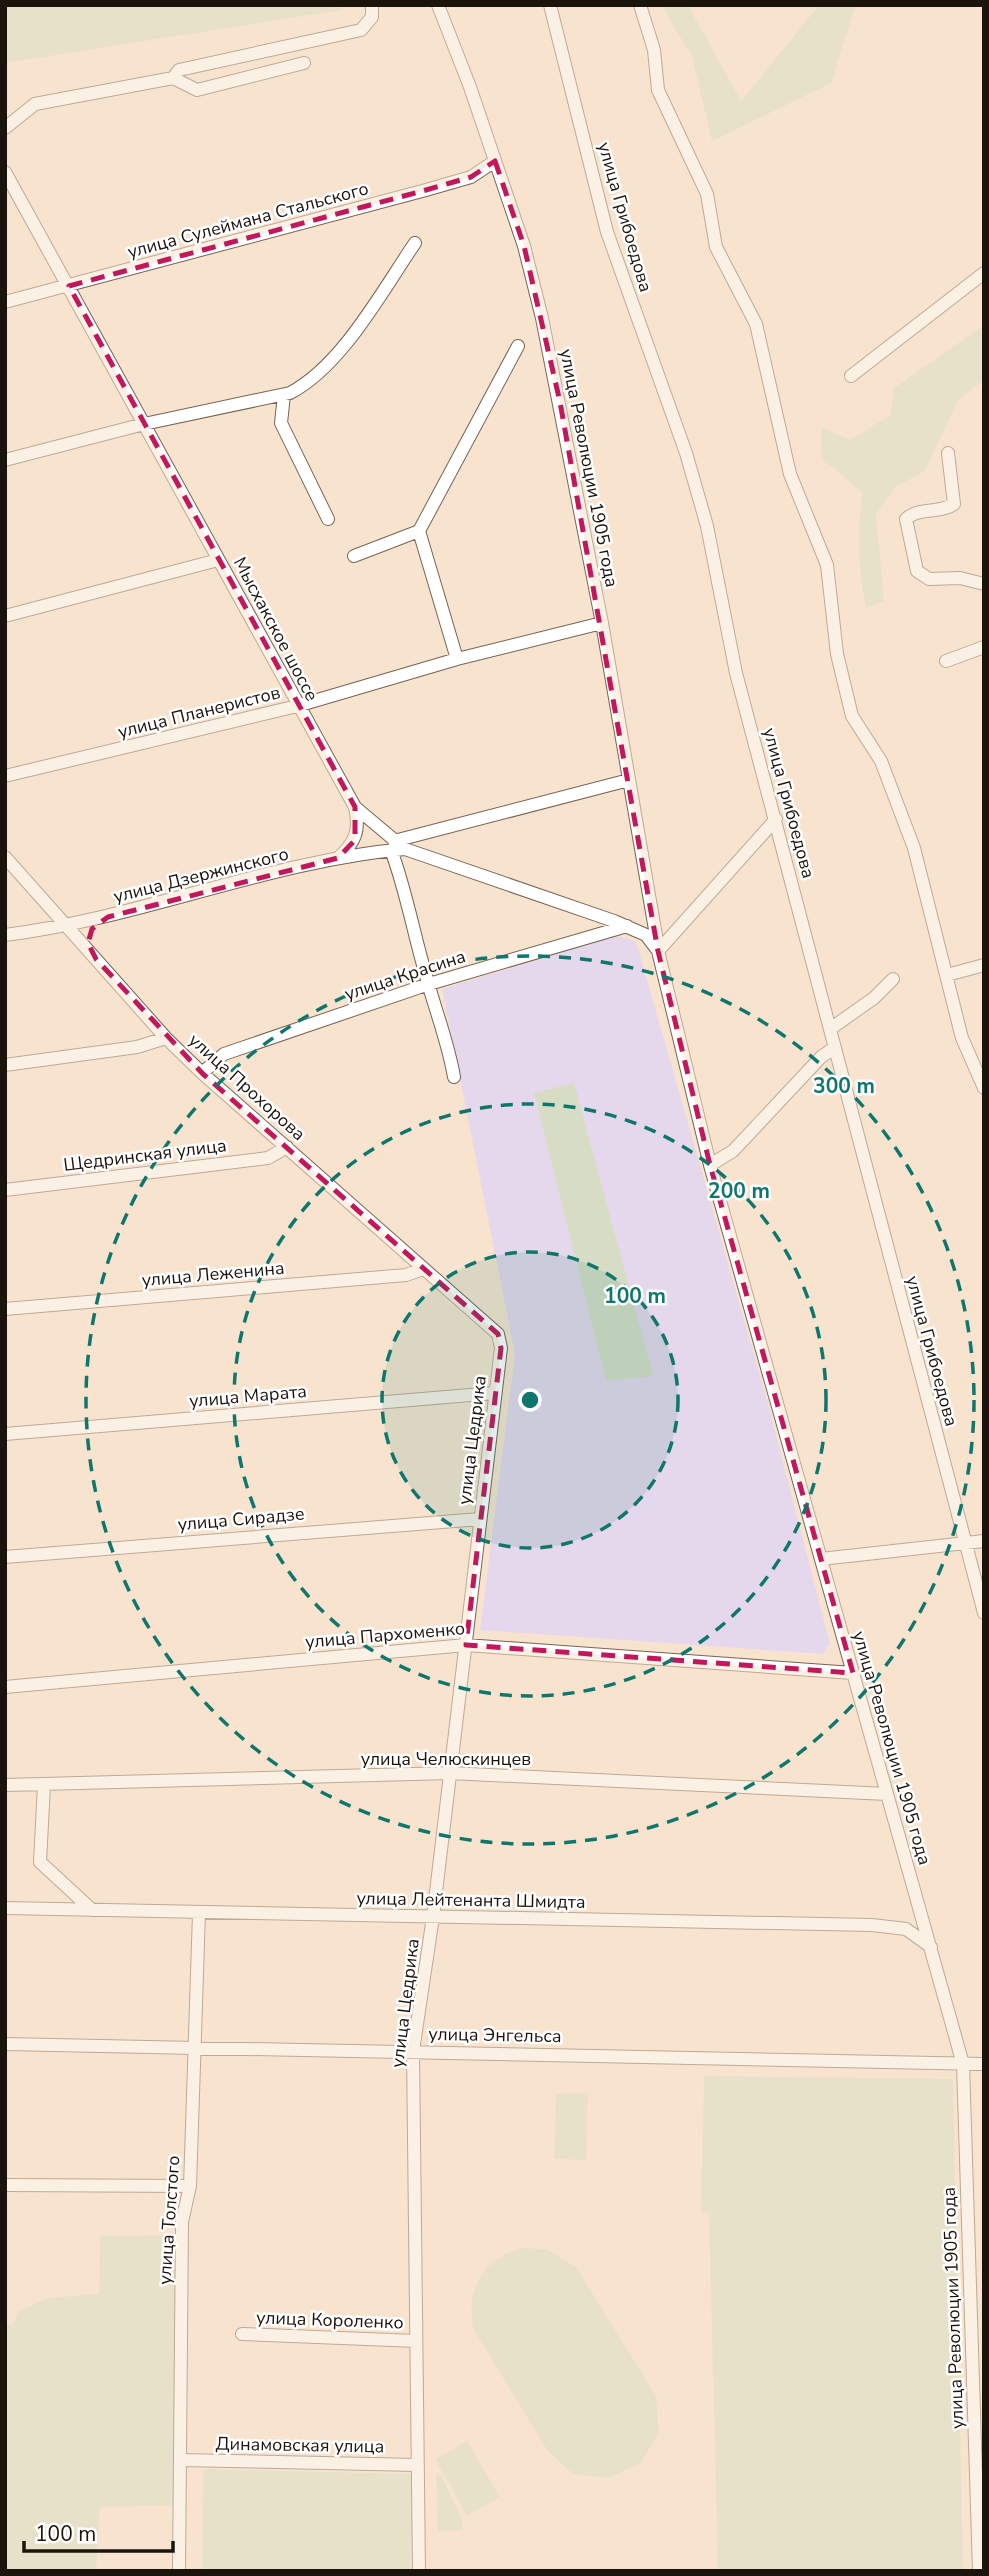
<svg xmlns="http://www.w3.org/2000/svg" width="989" height="2576" font-family="'Nunito Sans',sans-serif">
  <style>
    .medical { fill: #e5d8ec }
    .green { fill: #d6ddc4 }
    .lines { fill: none; stroke-linecap: round; stroke-linejoin: round }
    .minor-casing { stroke: #766452; stroke-width: 14 }
    .minor { stroke: #fff; stroke-width: 12 }
    .marked { fill: none; stroke: #c2185b; stroke-width: 5; stroke-dasharray: 14 9; stroke-linejoin: round }
    .ring { fill: none; stroke: #0f766e; stroke-width: 3.5; stroke-dasharray: 12 9 }
    .labels { text-anchor: middle; stroke-width: 5; stroke-linejoin: round; paint-order: stroke }
    .street-label { font-size: 18px; fill: #1b140d; stroke: #fff }
    .centre { fill: #0f766e; stroke: #fff; stroke-width: 3.5 }
    .ring-label { font-size: 21px; text-anchor: middle; font-weight: bold; fill: #0f766e; stroke: #fff; stroke-width: 5; stroke-linejoin: round; paint-order: stroke }
  </style>
  <rect width="100%" height="100%" fill="#f8e4ce"/>
  <!-- medical -->
  <path class="medical" d="M616,936L636,941L767,1400L830,1644L823,1654L480,1630L515,1354L442,989Z"/>
  <!-- green -->
  <path class="green" d="M5,5H341L342,10L5,63Z
    M661,5H688L741,101L819,5H856L831,83L712,141L692,57Z
    M984,325V380L958,400L925,471L897,486L876,514L884,601L866,608C858,568 856,532 863,493L821,458L822,427L850,440L890,415L894,388Z
    M574,1083L653,1376L606,1381L534,1093Z
    M704,2076L953,2079L963,2571H718L709,2213L701,2212Z
    M588,2093L586,2160L554,2159L556,2094Z
    M175,2235L176,2505L100,2507L96,2571H5V2325H13L19,2311L48,2298L99,2294L100,2236Z
    M522,2248L546,2249L576,2267L656,2396L659,2432L641,2463L608,2478L573,2474L547,2450L474,2330C464,2291 483,2258 522,2248Z
    M467,2441L500,2497L467,2516L435,2459Z
    M203,2469L413,2474L410,2571H202Z
    M436,2473H440L462,2520L463,2530L438,2531Z"/>
  <g class="lines">
    <defs>
      <path id="minor" d="M438,5L470,87L524,246L542,318L602,623L658,947
        M550,5L607,232L686,453L707,526L736,673L984,1613
        M640,5L654,50L658,90L707,194L716,247L756,324L790,474L827,565L837,654L852,716L881,761L914,848L962,1038L984,1088
        M173,78L179,70L361,30L372,17V5
        M173,78L197,90L304,63
        M5,128L35,104L173,78
        M5,172L355,807L405,849L614,921L646,935L658,951L710,1165L963,2064L979,2571
        M5,302L426,190L471,177L495,161
        M851,376L984,273
        M284,395L281,423L328,519
        M948,453L954,504C940,514 918,507 906,519L917,571L929,579L960,578L984,584
        M5,460L144,424L290,393C342,366 382,291 415,243
        M419,531L457,659
        M354,556L419,531L518,346
        M5,616L218,560
        M946,661L984,647
        M5,776L297,706L457,659L602,623
        M394,841L629,780
        M391,850C406,890 413,931 425,972C434,1007 448,1041 454,1077
        M5,857L166,1038L202,1073L498,1334L501,1348L433,1917L413,2051L419,2571
        M338,858C356,842 360,830 355,807
        M5,935C141,918 269,861 405,849
        M658,951L776,819
        M947,975L984,965
        M830,1029L874,998L893,979
        M5,1065L137,1047L166,1038
        M202,1073L224,1054L429,984L627,926
        M710,1165L733,1151L821,1057L834,1048
        M5,1190L268,1158L287,1147
        M5,1309L406,1275L423,1269
        M5,1434L494,1393
        M5,1557L480,1519
        M821,1559L984,1541
        M5,1687L466,1645L853,1673
        M5,1785L450,1773L887,1794
        M44,1785L40,1862L92,1910
        M5,1908L872,1925L906,1929L931,1947
        M5,2044L984,2064
        M5,2185L190,2186
        M242,2334L416,2341
        M181,2460L418,2465
        M179,2571L182,2222L190,2186L199,1913"/>
    </defs>
    <!-- minor casing -->
    <use href="#minor" class="minor-casing"/>
    <!-- minor -->
    <use href="#minor" class="minor"/>
  </g>
  <!-- marked area -->
  <path d="M0 0H989V2576H0ZM495,161L524,246L560,402L658,951L710,1165L853,1673L466,1645L501,1348L498,1334L202,1073L96,959L88,943L92,929L108,917L338,858L355,840V807L69,286L426,190L471,177Z" fill="#f8e4ce" fill-opacity=".55" fill-rule="evenodd"/>
  <path class="marked" d="M495,161L524,246L560,402L658,951L710,1165L853,1673L466,1645L501,1348L498,1334L202,1073L96,959L88,943L92,929L108,917L338,858L355,840V807L69,286L426,190L471,177Z"/>
  <!-- distance rings -->
  <circle cx="530" cy="1400" r="148" fill="#0f766e" fill-opacity=".12"/>
  <g class="ring">
    <circle cx="530" cy="1400" r="148"/>
    <circle cx="530" cy="1400" r="296"/>
    <circle cx="530" cy="1400" r="444"/>
  </g>
  <g class="labels">
    <!-- street labels -->
    <g class="street-label">
      <text transform="translate(625 217) rotate(74)" y="6">улица Грибоедова</text>
      <text transform="translate(248 220) rotate(-15)" y="6">улица Сулеймана Стальского</text>
      <text transform="translate(589 468) rotate(79)" y="6">улица Революции 1905 года</text>
      <text transform="translate(276 629) rotate(62)" y="6">Мысхакское шоссе</text>
      <text transform="translate(199 712) rotate(-14)" y="6">улица Планеристов</text>
      <text transform="translate(789 803) rotate(75)" y="6">улица Грибоедова</text>
      <text transform="translate(201 875) rotate(-14)" y="6">улица Дзержинского</text>
      <text transform="translate(405 975) rotate(-18)" y="6">улица Красина</text>
      <text transform="translate(247 1087) rotate(42)" y="6">улица Прохорова</text>
      <text transform="translate(145 1155) rotate(-7)" y="6">Щедринская улица</text>
      <text transform="translate(213 1274) rotate(-5)" y="6">улица Леженина</text>
      <text transform="translate(932 1351) rotate(75)" y="6">улица Грибоедова</text>
      <text transform="translate(248 1396) rotate(-5)" y="6">улица Марата</text>
      <text transform="translate(472 1440) rotate(-83)" y="6">улица Цедрика</text>
      <text transform="translate(241 1519) rotate(-5)" y="6">улица Сирадзе</text>
      <text transform="translate(385 1635) rotate(-5)" y="6">улица Пархоменко</text>
      <text transform="translate(892 1748) rotate(74)" y="6">улица Революции 1905 года</text>
      <text x="446" y="1765">улица Челюскинцев</text>
      <text transform="translate(471 1900) rotate(1)" y="6">улица Лейтенанта Шмидта</text>
      <text transform="translate(405 2003) rotate(-83)" y="6">улица Цедрика</text>
      <text transform="translate(495 2035) rotate(1)" y="6">улица Энгельса</text>
      <text transform="translate(169 2220) rotate(-86)" y="6">улица Толстого</text>
      <text transform="translate(953 2308) rotate(-92)" y="6">улица Революции 1905 года</text>
      <text transform="translate(330 2320) rotate(2)" y="6">улица Короленко</text>
      <text transform="translate(300 2445) rotate(1)" y="6">Динамовская улица</text>
    </g>
  </g>
  <circle cx="530" cy="1400" r="10" class="centre"/>
  <g class="ring-label">
    <text x="844" y="1093">300 m</text>
    <text x="739" y="1198">200 m</text>
    <text x="635" y="1303">100 m</text>
  </g>
  <!-- border -->
  <rect width="989" height="2576" fill="none" stroke="#1b140d" stroke-width="14"/>
  <!-- scale -->
  <path d="M24 2541v10h149v-10" fill="none" stroke="#1b140d" stroke-width="3.5"/>
  <text x="35" y="2541" font-size="21" fill="#1b140d" stroke="#ffffff" stroke-width="5" paint-order="stroke">100 m</text>
</svg>
